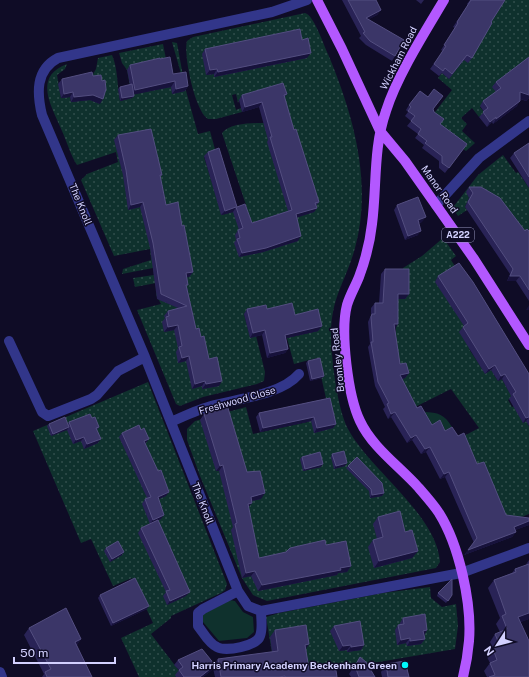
<svg xmlns="http://www.w3.org/2000/svg" width="529" height="677" font-family="'Public Sans',sans-serif">
  <style>
    .grass { fill: #0f312d }
    .park { fill: url(#park-dots) }
    .lines { fill: none; stroke-linecap: round; stroke-linejoin: round }
    .minor { stroke: #32368a; stroke-width: 10 }
    .major { stroke: #b358ff; stroke-width: 10 }
    .wall { fill: #292356 }
    .shaded-wall { fill: #17123b }
    .building { fill: #3b3668; stroke: #534e80 }
    .poi-dot { fill: #00f8fc; stroke: #0f0c26; stroke-width: 1.5 }
    .labels { text-anchor: middle; stroke-width: 3; stroke-linejoin: round; paint-order: stroke }
    .shield { fill: #0f0c26; stroke: #9896be; stroke-width: 1 }
    .shield-label { font-size: 9px; font-weight: bold; fill: #d3d1ff }
    .street-label { font-size: 10px; fill: #d3d1ff; stroke: #0f0c26 }
    .poi-label { font-size: 10px; font-weight: bold; fill: #d3d1ff; stroke: #0f0c26; text-anchor: end }
  </style>
  <defs>
    <pattern id="park-dots" width="8" height="8" patternUnits="userSpaceOnUse"><rect width="8" height="8" fill="#0f312d"/><path d="M2 2h.1M6 6h.1" fill="none" stroke="#314e4c" stroke-width="1.8" stroke-linecap="round"/></pattern>
  </defs>
  <rect width="100%" height="100%" fill="#0f0c26"/>
  <!-- grass -->
  <path class="grass" d="M424,412C438,412 445,415 452,427L438,434L429,430Z
    M230,600L235,601L243,612L253,617L254,632L247,638L219,641L203,622V614Z"/>
  <!-- park -->
  <path class="park" d="M492,0H529V60L501,99L480,107L485,113L479,117L472,108L461,118L467,124L462,131L475,143L466,151L436,129L425,125L452,90L438,78L442,73L449,79L458,56L468,62L475,51L465,44L478,21L493,18L501,7Z
    M305,13C314,15 324,46 328,54C353,114 373,183 355,248C346,281 332,295 331,332C331,357 337,408 348,429C370,470 437,515 440,562L436,568L267,601L253,595L242,578L200,476L187,440V429L195,421L246,407L253,434L308,422L327,403L317,358L294,364L287,338L318,331L294,319L244,314L250,337L256,336L265,372L264,381L257,384L203,397L180,406L176,404L137,310L161,304L156,295V283L135,287L133,278L154,275L153,268L122,274L123,269L151,260L150,249L114,256L81,180L87,174L118,162L116,152L77,165C71,156 67,142 62,131C52,107 32,77 67,64L65,69L57,75L61,98L70,97L71,102L93,99L96,102L89,81L96,69L98,58L112,55C118,69 117,85 120,101L132,98L127,70L122,63L119,53L163,44L170,79L182,77L172,42L177,43L185,87L198,134L210,131L216,153L204,157L222,215L247,208L222,133C230,123 252,123 264,123L279,87L239,100L238,103L236,94L232,95L236,110L241,108L242,112L216,119H208C195,112 183,54 187,41L193,37Z
    M503,155L516,173L518,172L529,188V241L468,196L469,198L465,207L467,210L458,216L454,210V206L478,175Z
    M443,238L456,256L451,260L456,268L481,341L469,349L485,373L497,366L494,375L498,381L502,379L512,397L508,400L512,407L519,404L523,423L526,421L529,426V514L504,524L474,469L460,438L479,428L451,389L411,409L397,380L405,378L397,369L395,299H405L403,268L422,256Z
    M148,382L227,584L225,590L221,593L171,616V618L151,634L180,672L176,677H139L121,638L153,623L132,578L113,586L91,539L81,543L33,431Z
    M430,587L431,598L442,607L456,604L458,626L455,649L291,677H276L266,617L279,613L383,593Z"/>
  <g class="lines">
    <!-- minor -->
    <path class="minor" d="M307,0L272,12L58,58C35,70 37,94 42,115L145,357L238,591L248,606L261,611L461,573L529,548
      M436,205L479,158L529,121
      M9,341L42,412L48,416L91,399L97,395L118,371L145,357
      M171,422C184,416 197,410 211,406C237,399 281,395 299,374
      M238,591L203,609L198,613V626C203,632 209,644 217,647C226,652 257,646 260,636C263,629 261,618 261,611
      M0,672L2,677"/>
    <!-- major -->
    <path class="major" d="M317,0L342,49L380,131L405,161L474,259L529,345
      M444,0C425,32 397,76 386,111C373,148 377,186 372,224C370,242 365,261 359,277C355,287 350,295 347,305C340,332 348,396 360,421C372,447 399,466 418,487C425,495 433,504 439,513C459,545 472,603 469,641C468,653 466,665 463,677"/>
  </g>
  <!-- wall -->
  <path class="wall" d="M342,0H376L381,10L377,15L369,19L395,56L392,61L366,45L359,38L361,36Z
    M416,0H424L421,4Z
    M470,0H505L491,22L472,58L468,63L464,60L449,79L442,73L439,76L430,69L443,51L441,50L455,28L453,27L468,5L467,4Z
    M205,49L307,58L214,77V74L206,75L202,54Z
    M529,57V98L526,101L520,99L517,106L493,124L492,122L487,127L479,117L484,112L480,106L483,101L496,92L492,87L496,82Z
    M160,59L173,74L188,86L185,91L172,94L171,87L134,94V96L132,98L120,101L118,89L120,87L130,85L127,70L130,65Z
    M62,79L100,104L90,100L71,102L70,97L61,98L58,84Z
    M287,94L284,98L294,130L319,202L316,206L317,208L314,212L297,217L298,241L263,252L239,257L234,243L236,240L235,235L238,230H239L233,212L221,215L204,156L208,152L237,207L252,223L288,211L267,142L268,140L259,107L242,112L239,100L242,95Z
    M443,96L433,109L434,112L440,124L467,144L445,173L439,168V161L422,148L424,145L415,138L418,134L407,126L411,121L405,116L408,112L406,110L409,105L428,97Z
    M118,135L162,175L160,177L166,205L182,226L193,272L189,277H186L187,287L196,329L201,337L219,386L202,389V386L192,389L186,361L178,363L176,352L178,348L174,330L164,332L162,322L165,318L164,316L168,311L178,308L157,299L150,248L140,207L128,210L123,175L114,140Z
    M529,143V188L510,158L514,153Z
    M469,187L525,231H529V301L516,281H507L510,274L465,207L469,198L466,192Z
    M397,205L422,222L419,223L418,235L405,240L394,210Z
    M385,269L409,294L405,299H398L395,329L400,364L409,373L405,378L402,379L417,408L432,425L445,431L458,436L477,464L506,515L529,525L515,530L516,532L512,537L464,555L474,543L445,477L440,479L426,452L421,454L412,440L407,443L391,417L388,419L383,409L385,407L375,386L368,347L370,344L368,322L371,315V308L375,303H379L381,274Z
    M438,276L529,374V426L526,421L523,423L509,399L511,396L502,379L498,381L491,370L485,374L459,332L464,326L435,282Z
    M247,309H267L295,315L322,326L318,331L286,338L288,349L285,353L267,358L262,335L250,338L244,314Z
    M308,361L324,376L322,378L310,381L306,363Z
    M330,398L336,424L333,428L314,433L311,421L260,432L256,417L259,413Z
    M204,414L247,472L261,499L252,501L248,508L259,558L326,545L351,566L347,572L338,573L337,575L258,591L251,576L242,578L231,530L233,527L219,471H216L200,420Z
    M92,418L99,427L97,430L98,443L84,449L81,441L73,444L67,430L51,436L47,426L49,424H68L69,422Z
    M122,433L146,443L145,444L166,496L159,499L161,519L158,521L186,596L167,605L163,596L166,592L138,533L141,528L150,524L142,504L145,499L147,498L119,437Z
    M332,454L345,466L334,469L331,457Z
    M302,457L321,467L303,471L300,459Z
    M348,466L384,493L382,496L370,498L369,491L346,468Z
    M378,517L405,532L418,551L412,558L374,568L368,547L373,540L377,539L373,524Z
    M106,548L122,555L110,562L104,551Z
    M529,560V619L520,622L529,677H487L484,671L490,663L487,657L493,649L490,642L495,634L500,632L496,624L500,618L488,588L494,580L512,573L515,569L525,566Z
    M438,593L452,595L446,603L437,596Z
    M100,595L147,609L111,626L98,598Z
    M403,618L427,630L424,635L425,639L421,644L407,646L406,643L397,645L395,630L398,625L400,624V623Z
    M334,626L364,645L361,650L347,652V650L339,651L330,631Z
    M29,628L81,639L76,646L92,677H42L44,674L24,635Z
    M275,630L306,649L309,669L337,677H215L213,668L212,670L203,677H176L175,675L179,670L174,665L178,660L214,664L218,659L272,652L270,637Z
    M360,657L375,677H351L349,674Z
    M386,664L409,677H382L381,672Z"/>
  <!-- shaded-wall -->
  <path class="shaded-wall" d="M381,10L377,15L362,23L366,18Z
    M311,53L307,58L214,77L218,72Z
    M217,69L214,74L206,75L210,70Z
    M175,81L171,87L132,95L135,90Z
    M188,86L185,91L172,94L176,89Z
    M73,92L70,97L61,98L64,94Z
    M520,92L529,95V98L526,101L516,97Z
    M93,95L103,99L100,104L90,100L71,102L74,97Z
    M134,96L132,98L120,101L122,98Z
    M520,101L517,106L493,124L496,119Z
    M262,102L259,107L242,112L245,107Z
    M496,117L492,122L487,127L490,122Z
    M143,202L140,207L128,210L131,205Z
    M236,207L233,212L221,215L225,211Z
    M317,208L314,212L293,219L296,214Z
    M426,217L422,222L415,224L418,220Z
    M421,231L418,235L405,240L408,236Z
    M301,236L298,241L263,252L239,257L242,253Z
    M193,272L189,277L182,278L186,273Z
    M510,276H520L516,281H507Z
    M398,294H409L405,299H394Z
    M529,305V310H526Z
    M394,324H398L395,329Z
    M178,325L174,330L164,332L168,327Z
    M322,326L318,331L282,339L285,335Z
    M265,330L262,335L250,338L253,333Z
    M288,349L285,353L267,358L270,353Z
    M189,356L186,361L178,363L182,358Z
    M495,365L491,370L485,374L489,369Z
    M409,373L405,378L397,380L400,375Z
    M505,374L502,379L498,381L501,376Z
    M324,376L322,378L310,381L312,379Z
    M205,381L202,386L192,389L195,384Z
    M222,381L219,386L202,389L206,384Z
    M395,412L391,417L388,419L391,414Z
    M314,417L311,421L260,432L263,428Z
    M529,417L526,421L523,423L526,418Z
    M336,424L333,428L314,433L317,428Z
    M69,427L67,430L51,436L53,434Z
    M416,435L412,440L407,443L411,438Z
    M84,437L81,441L73,444L76,440Z
    M101,439L98,443L84,449L87,444Z
    M149,439L146,443L141,446L144,441Z
    M430,447L426,452L421,454L425,449Z
    M347,463L345,466L334,469L336,466Z
    M323,464L321,467L303,471L305,469Z
    M223,465L219,471H216L220,466Z
    M449,472L445,477L440,479L444,474Z
    M169,492L166,496L154,501L158,497Z
    M265,493L261,499L247,502L251,497Z
    M384,493L382,496L370,498L372,495Z
    M252,503L248,508V504Z
    M164,515L161,519L150,524L153,520Z
    M529,521V525L510,532L514,527Z
    M516,532L512,537L464,555L468,550Z
    M418,551L412,558L374,568L379,561Z
    M124,552L122,555L110,562L112,559Z
    M351,566L347,572L338,573L337,575L258,591L262,585Z
    M255,571L251,576L242,578L246,573Z
    M190,592L186,596L167,605L170,601Z
    M149,606L147,609L111,626L113,623Z
    M529,613V619L513,625L518,617Z
    M427,630L424,636L423,631Z
    M410,638L406,643L397,645L401,640Z
    M81,639L76,647L75,642Z
    M425,639L421,644L407,646L410,641Z
    M309,644L304,652L305,645Z
    M351,645L347,650L339,651L343,646Z
    M364,645L361,650L347,652L351,647Z
    M215,665L212,670L203,677H200Z"/>
  <!-- building -->
  <path class="building" d="M348,0H376L381,10L366,18L404,40L395,56L370,41L363,33L365,32Z
    M471,0H505L491,22L492,23L472,58L467,55L452,74L445,68L443,71L434,64L446,46L444,45L458,23L457,22Z
    M300,29L302,40L308,38L311,53L218,72L217,69L210,70L205,49Z
    M170,57L173,74L186,72L188,86L176,89L175,81L135,90L130,65L160,58V59Z
    M529,57V95L520,92V101L496,119V117L490,122L483,112L488,108L483,101L501,88L496,82Z
    M92,72L93,76L101,75L102,81L105,80L106,89L103,99L93,95L74,97L73,92L64,94L62,79Z
    M283,83L287,94L284,95L294,130L296,129L319,202L315,203L317,208L296,214L301,236L266,248L242,253L237,239L240,238L238,230L243,228L236,207L225,211L208,152L219,148L237,207L245,204L252,223L292,210L270,137H272L262,102L245,107L242,95Z
    M132,84L134,96L122,98L120,87Z
    M434,89L443,96L433,109L434,112L444,119L440,124L467,144L449,168L442,163V156L425,143L427,141L418,134L421,129L411,121L415,116L408,111L411,107L409,105L420,91L428,97Z
    M151,129L162,175H160L166,205L178,202L182,226L184,225L193,272L186,273L188,285H186L196,329L199,328L201,337L204,336L209,359L217,357L222,381L206,384L205,381L195,384L189,356L182,358L179,347L182,346L178,325L168,327L166,317L169,316L168,311L187,306L161,294L153,243L143,202L131,205L126,170L118,135Z
    M529,143V177L514,153Z
    M469,187H481L500,198L525,231L527,229L529,231V290L520,276H510L513,269L468,202L473,193Z
    M418,197L426,217L418,220L421,231L408,236L397,205Z
    M459,263L473,282L529,374V417L526,418L513,394L516,392L505,374L501,376L495,365L489,369L463,327L468,323L438,276Z
    M385,269H409V294H398V324H394L400,364L406,363L409,373L400,375L417,408L421,406L432,425L440,420L445,431L452,427L458,436L464,433L477,464L484,462L506,515L529,518V521L514,527L516,532L468,550L477,538L449,472L444,474L430,447L425,449L416,435L411,438L395,412L391,414L387,404L389,403L378,382L371,342H373L371,317L372,314H375V303H383Z
    M292,303L295,315L318,309L322,326L285,335L288,349L270,353L265,330L253,333L247,309L266,305L267,309Z
    M320,358L324,376L312,379L308,361Z
    M330,398L336,424L317,428L314,417L263,428L259,413Z
    M228,408L247,472L260,471L265,493L251,497L252,503L248,504L259,558L286,552L290,548L325,540L326,545L346,541L351,566L340,568L341,570L262,585L255,571L246,573L235,524L237,523L223,465L220,466L204,414Z
    M90,414L92,418L95,417L99,427L96,428L101,439L87,444L84,437L76,440L69,422Z
    M65,417L69,427L53,434L49,424Z
    M139,425L141,430L144,428L149,439L144,441L158,471L161,470L169,492L158,497L164,515L153,520L145,499L151,497L122,433Z
    M344,451L347,463L336,466L332,454Z
    M320,452L323,464L305,469L302,457Z
    M357,457L382,483L384,493L372,495L371,489L348,466Z
    M400,511L405,532L412,530L418,551L379,561L373,540L383,537L378,517Z
    M158,520L190,592L170,601L166,591L170,590L141,528Z
    M118,541L124,552L112,559L106,548Z
    M529,564V613L518,617L529,641V677H489L495,675L490,663L497,660L493,649L500,646L495,634L507,629L502,616L506,614L494,580L516,572L515,569Z
    M135,578L149,606L113,623L100,595Z
    M452,579V595L448,601L438,593Z
    M66,608L81,639L75,642L92,677H47L45,672L51,669L29,628Z
    M425,614L427,630L423,631L425,639L410,641V638L401,640L398,625L404,624L403,618Z
    M360,621L364,645L351,647V645L343,646L334,626Z
    M306,625L309,644L305,645L309,669L335,664L337,677H285V676L279,677H221L218,659L278,651L275,630Z
    M202,649L215,665L200,677H184L179,670L183,667L178,660Z
    M360,657L366,662L375,677H359L355,666Z
    M405,661L409,677H388L386,664Z"/>
  <!-- markers -->
  <circle class="poi-dot" cx="405" cy="665" r="4"/>
  <g class="labels">
    <!-- shield labels -->
    <rect class="shield" x="442" y="228" width="32" height="14" rx="3"/>
    <g class="shield-label">
      <text x="458" y="238">A222</text>
    </g>
    <!-- street labels -->
    <g class="street-label">
      <text transform="translate(398 58) rotate(-63)" y="4">Wickham Road</text>
      <text transform="translate(440 189) rotate(55)" y="4">Manor Road</text>
      <text transform="translate(81 204) rotate(68)" y="4">The Knoll</text>
      <text transform="translate(337 360) rotate(-96)" y="4">Bromley Road</text>
      <text transform="translate(237 400) rotate(-16)" y="4">Freshwood Close</text>
      <text transform="translate(203 503) rotate(69)" y="4">The Knoll</text>
    </g>
    <!-- poi labels -->
    <g class="poi-label">
      <text x="397" y="669">Harris Primary Academy Beckenham Green</text>
    </g>
  </g>
  <!-- north arrow -->
  <g transform="translate(497 645) rotate(234)" stroke="#0f0c26" stroke-width="3" paint-order="stroke">
  <path d="M0-3L7 15L0 10L-7 15Z" fill="#d3d1ff"/>
  <text y="-6" font-size="11" font-weight="bold" text-anchor="middle" fill="#d3d1ff">N</text>
  </g>
  <!-- scale -->
  <path d="M14 657v6h101v-6" fill="none" stroke="#d3d1ff" stroke-width="2"/>
  <text x="20" y="657" font-size="12" fill="#d3d1ff" stroke="#0f0c26" stroke-width="3" paint-order="stroke">50 m</text>
</svg>
